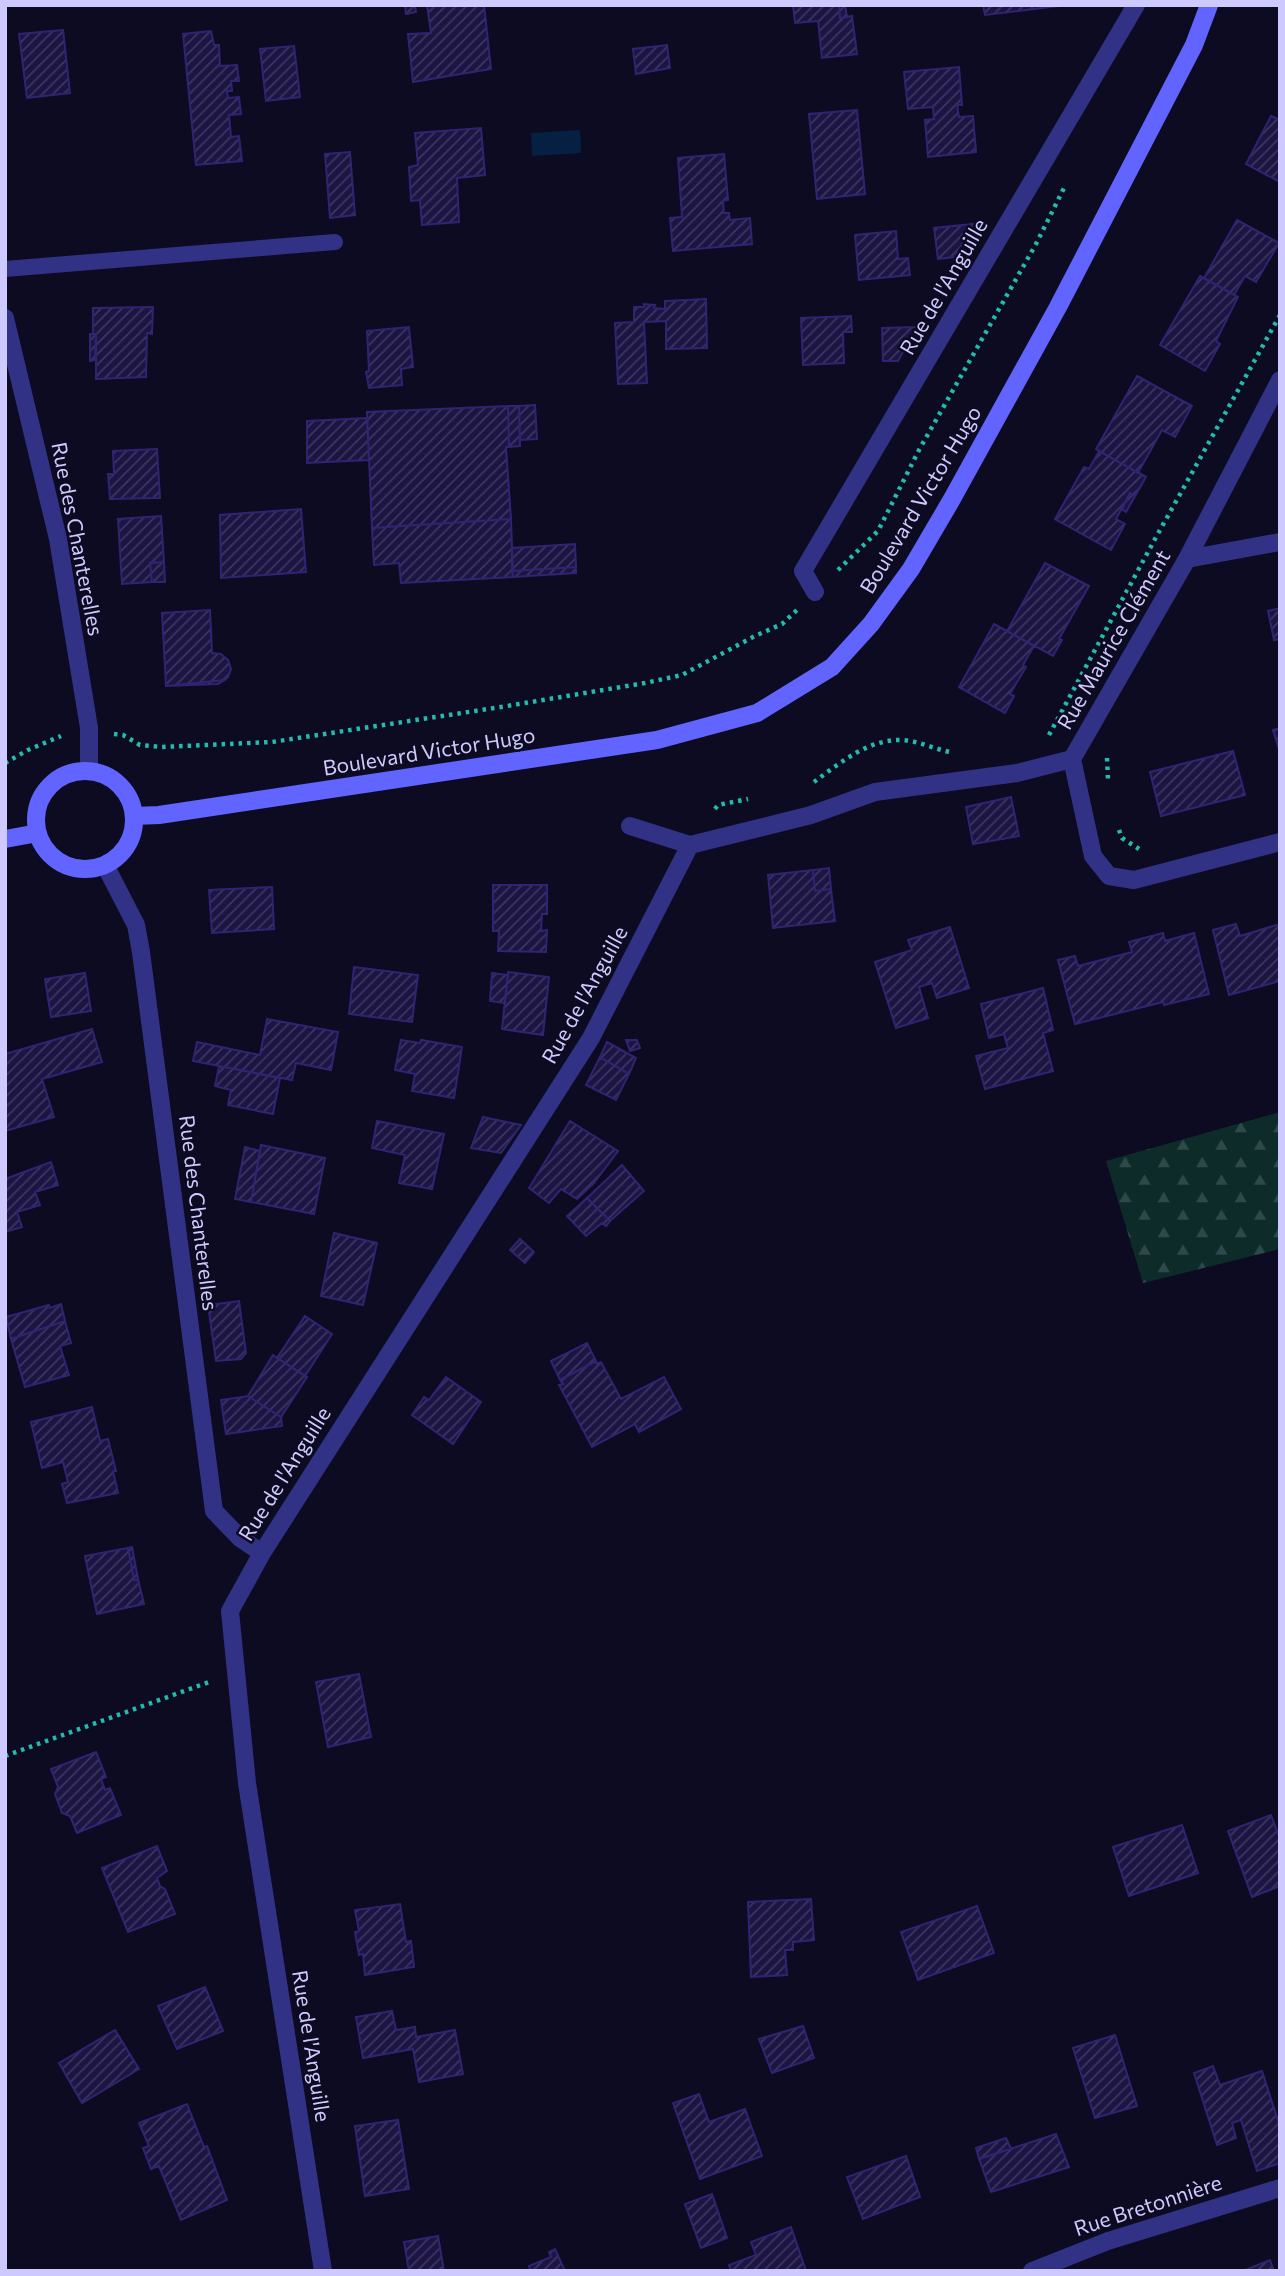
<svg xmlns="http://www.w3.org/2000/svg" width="1285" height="2276" font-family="Commissioner,sans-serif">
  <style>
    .forest { fill: url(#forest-firs) }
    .water { fill: #062044 }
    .building { fill: url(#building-hatch); stroke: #302472; stroke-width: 2 }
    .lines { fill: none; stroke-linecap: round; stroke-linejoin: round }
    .path { stroke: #21bcac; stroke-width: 4.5; stroke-dasharray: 3.5 5; stroke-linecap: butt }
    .service { stroke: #313185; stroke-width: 16 }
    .minor { stroke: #313185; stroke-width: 18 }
    .secondary { stroke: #6164ff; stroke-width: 18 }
    .labels { text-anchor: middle; stroke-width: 5; stroke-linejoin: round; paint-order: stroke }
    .street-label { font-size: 21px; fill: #cecaff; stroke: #0d0b21 }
  </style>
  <defs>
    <pattern id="forest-firs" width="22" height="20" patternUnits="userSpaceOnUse" patternTransform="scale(1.75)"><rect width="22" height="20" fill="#0d2b29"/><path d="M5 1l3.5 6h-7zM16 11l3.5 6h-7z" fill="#2f4849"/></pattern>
    <pattern id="building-hatch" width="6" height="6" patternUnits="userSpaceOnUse" patternTransform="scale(1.75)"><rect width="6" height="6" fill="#1c1543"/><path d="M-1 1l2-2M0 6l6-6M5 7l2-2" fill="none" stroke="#3c365f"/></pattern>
  </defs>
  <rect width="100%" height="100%" fill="#0d0b21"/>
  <!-- forest -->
  <path class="forest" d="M1280,1112V1249L1143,1283L1106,1161Z"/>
  <!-- water -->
  <path class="water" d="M580,130L581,153L532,156L531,133Z"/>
  <!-- building -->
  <path class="building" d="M405,5H415L416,12L406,14Z
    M427,5H484L491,69L413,82L408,34L431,33Z
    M793,5H839L840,18L852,16L857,54L822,58L818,21L795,23Z
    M839,5H845L847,17L840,18Z
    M983,5H1058V6L985,15Z
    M63,30L70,93L27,98L19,34Z
    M211,31L214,45H219L220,66L237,65L239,81H231L232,91H227L228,98L239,97L241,114L229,115L231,137L239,136L242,161L196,165L183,34Z
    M667,45L670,68L636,74L633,49Z
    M294,46L300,97L266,101L260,49Z
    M959,67L962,105H957L959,117L973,116L976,152L928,157L925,120L934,119L933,107L908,109L904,72Z
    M857,110L865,194L817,199L809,114Z
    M1271,116L1280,120V182L1246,164Z
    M481,128L485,175L457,178L459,222L422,225L420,200L411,201L409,167L418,165L415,133Z
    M350,152L355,215L330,218L325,154Z
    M724,154L728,200L723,201L724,213H729L730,220L750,218L752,244L673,251L670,218L682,217L678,158Z
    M1237,220L1279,243L1256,282L1245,276L1234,295L1204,278Z
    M973,224L955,257L938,259L934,228Z
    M896,231L898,259L908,258L910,275L859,280L855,235Z
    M1200,276L1238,297L1216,341L1220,344L1205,371L1160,345Z
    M706,299L707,348L666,349V321L644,322L647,383L618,384L615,323L634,322V307H644V304L655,305L654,308L665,309V301Z
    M153,307L152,334L147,333L146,377L96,379V334H93V308Z
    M851,316L852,332H843L844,363L803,365L801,318Z
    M409,327L413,367L401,369L402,385L369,388L366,372L369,371L367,331Z
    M917,327L898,361H883L882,328Z
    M90,334H96L95,360L90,361Z
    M1137,376L1192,406L1175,437L1162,430L1138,473L1096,449Z
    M535,405L537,439L520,440L519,406Z
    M508,406H519L520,446L509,447Z
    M508,406L509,447H506L511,519L372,528L367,412Z
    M367,418L369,460L307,463V421Z
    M157,449L160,498L110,499L108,474H114L113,451Z
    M1099,451L1146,477L1135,496L1130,493L1116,519L1125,524L1111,550L1055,519L1084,467L1089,469Z
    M1130,493L1135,496L1126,512L1122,509Z
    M301,509L306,572L221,578L220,515Z
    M161,516L164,562L150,563L152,582L122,584L118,519Z
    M511,519L513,577L401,583L399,563L374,565L372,528Z
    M575,544L576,567L512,571V548Z
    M164,562L165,582H152L150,563Z
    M1045,563L1089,586L1059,639L1062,640L1053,656L1007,631Z
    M576,567V573L513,577L512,571Z
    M1280,608V639L1274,640L1268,611Z
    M210,610L212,653L221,654L228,660L231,669L228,677L225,680L166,686L162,613Z
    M994,624L1034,646L1023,665L1026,667L1010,694L1014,696L1005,713L959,687Z
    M225,680L218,684L166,686Z
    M1280,728V753L1273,730Z
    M1233,751L1245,795L1161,816L1150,772Z
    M1011,797L1019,836L973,844L966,807Z
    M829,868L831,889L815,891L813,870Z
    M813,870L815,891L831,889L835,921L773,928L768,875Z
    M493,885H547V914H542L541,931L547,930L546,952L498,951L499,931H493Z
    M272,887L274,929L212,933L209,890Z
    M1236,924L1240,936L1280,924V981L1229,995L1213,930Z
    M950,927L969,988L937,998L932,983L919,987L928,1018L896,1028L875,962L912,950L908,940Z
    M1163,933L1165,941L1194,933L1209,994L1164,1005L1163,1002L1075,1024L1058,960L1075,956L1078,966L1132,952L1129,942Z
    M354,967L418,975L412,1022L349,1014Z
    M508,972L549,977L543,1035L502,1029Z
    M85,973L91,1011L51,1017L45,979Z
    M492,973L508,975L505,1003L490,1001Z
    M1043,988L1053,1030L1043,1033L1053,1071L985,1089L976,1056L1008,1048L1004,1034L989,1038L981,1004Z
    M267,1019L338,1032L331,1070L296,1063L292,1080L193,1061L197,1042L260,1055Z
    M92,1029L102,1062L42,1079L54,1117L5,1131V1054Z
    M401,1040L420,1043L421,1040L462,1047L454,1098L412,1091L415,1074L395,1070Z
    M626,1040H637L640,1048L630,1051Z
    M607,1042L636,1058L629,1074L600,1057Z
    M600,1057L629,1074L616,1100L586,1085Z
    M219,1066L280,1078L273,1114L228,1105L231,1090L215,1086Z
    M483,1117L521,1125L501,1153L471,1148Z
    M377,1121L444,1134L432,1189L399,1183L405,1155L372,1148Z
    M570,1121L618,1151L594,1183L577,1199L561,1189L549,1203L529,1188Z
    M261,1145L325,1158L314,1214L251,1202Z
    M245,1147L260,1151L251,1202L235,1199Z
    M51,1162L58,1185L35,1192L40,1205L17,1212L22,1227L5,1232V1179Z
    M622,1165L644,1191L610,1221L587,1198Z
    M587,1198L610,1221L606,1226L602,1223L586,1236L567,1216Z
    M334,1233L377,1243L363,1305L321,1296Z
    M520,1239L534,1252L525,1263L510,1250Z
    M239,1301L246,1353L241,1359L216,1361L208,1305Z
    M61,1304L65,1321L11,1339L6,1317L49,1305L50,1308Z
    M305,1316L332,1334L305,1376L277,1358Z
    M65,1321L71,1343L60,1346L69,1375L25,1387L11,1339Z
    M587,1343L596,1361L560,1380L551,1361Z
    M273,1355L307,1377L281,1417L248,1396Z
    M596,1361L597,1364L601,1362L621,1399L664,1377L681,1409L639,1432L635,1424L592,1447L559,1385L563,1384L560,1380Z
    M446,1377L481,1402L453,1444L412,1415L424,1397L429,1400Z
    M248,1396L281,1417L282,1426L226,1434L221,1400Z
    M92,1407L100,1441L108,1439L116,1471H113L118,1493L67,1503L62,1484L68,1482L63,1462L42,1468L31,1422Z
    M132,1547L138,1579L134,1580L128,1548Z
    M128,1548L134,1580L138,1579L144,1604L97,1614L85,1556Z
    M359,1674L371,1737L328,1747L316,1682Z
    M96,1752L106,1777L101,1779L105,1790L110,1788L121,1815L77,1833L70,1816L62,1813L55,1794L58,1787L51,1769Z
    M1271,1815L1280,1839V1886L1252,1897L1228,1831Z
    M1182,1825L1198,1873L1129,1896L1113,1847Z
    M157,1846L167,1871L157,1878L160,1886L165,1889L175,1914L128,1932L102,1868Z
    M811,1899L814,1940L793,1942V1950H785L787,1975L751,1977L748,1902Z
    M400,1904L406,1942L411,1941L414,1967L365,1975L363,1954L359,1955L355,1932L359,1931L355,1910Z
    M977,1906L994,1953L918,1980L901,1932Z
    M205,1987L223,2031L177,2049L158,2006Z
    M392,2011L396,2030L415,2027L416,2037L455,2030L463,2074L419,2082L413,2049L363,2058L356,2017Z
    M803,2026L814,2058L772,2073L759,2039Z
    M115,2030L139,2069L82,2103L59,2063Z
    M1115,2035L1137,2106L1095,2118L1073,2048Z
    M1213,2066L1220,2085L1262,2071L1280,2127V2163L1257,2171L1241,2120L1232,2123L1236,2138L1217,2145L1194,2073Z
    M699,2094L709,2122L745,2109L762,2156L700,2179L673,2103Z
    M187,2104L204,2147L207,2146L227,2200L181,2220L159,2166L151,2169L143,2148L149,2146L139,2123Z
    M398,2120L409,2189L365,2196L355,2126Z
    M1056,2134L1069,2167L991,2192L979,2159Z
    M1006,2138L1011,2149L979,2159L976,2148Z
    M906,2156L920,2197L863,2219L847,2177Z
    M712,2194L727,2238L701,2248L685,2204Z
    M791,2227L806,2271H731L729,2265L756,2255L751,2242Z
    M438,2236L444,2271H409L404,2242Z
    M555,2249L565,2271H531L529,2266L551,2257L549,2252Z
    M1270,2260L1274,2271H1243Z"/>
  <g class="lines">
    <!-- path -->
    <path class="path" d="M838,570L878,531L919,450L1036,244L1064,188
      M114,734L123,735L140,745L161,747L272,742L501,707L645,683L682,675L755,636L782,624L797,610
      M1049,735L1155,539L1280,315
      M1107,758L1108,780
      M5,763L28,750L61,736
      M814,782C840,763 868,739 902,740C919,741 934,749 950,752
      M715,809L718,805L748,799
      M1119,830L1122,838L1139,849
      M5,1756L209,1682"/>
    <!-- service -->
    <path class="service" d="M5,269L335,242"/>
    <!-- minor -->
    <path class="minor" d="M5,318L58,539L89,728V771
      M1187,559L1280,542
      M815,592L803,571L1136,5
      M1072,759L1093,856L1109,876L1134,880L1280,842
      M690,845L811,815L875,792L1017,773L1072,759L1187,559L1280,380
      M105,865L136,925L141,952L214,1511L240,1538L262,1553
      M323,2271L247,1783L230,1611L262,1553L591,1038L690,845L630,826
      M1032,2271L1108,2241L1280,2188"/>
    <!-- secondary -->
    <path class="secondary" d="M36 820a49 49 0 1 1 98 0a49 49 0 1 1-98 0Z
      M134,816L159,815L657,740L757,713L832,667L871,624L911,569L952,499L1058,307L1194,45L1209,5
      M5,839L38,833"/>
  </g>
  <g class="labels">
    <!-- street labels -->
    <g class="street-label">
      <text transform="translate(944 287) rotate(-60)" y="7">Rue de l'Anguille</text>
      <text transform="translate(921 500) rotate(-59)" y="7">Boulevard Victor Hugo</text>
      <text transform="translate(77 539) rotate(79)" y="7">Rue des Chanterelles</text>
      <text transform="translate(1114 640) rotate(-60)" y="7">Rue Maurice Clément</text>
      <text transform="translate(429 752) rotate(-9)" y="7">Boulevard Victor Hugo</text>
      <text transform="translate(585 995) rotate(-61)" y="7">Rue de l'Anguille</text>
      <text transform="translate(198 1213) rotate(83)" y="7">Rue des Chanterelles</text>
      <text transform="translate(285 1474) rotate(-58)" y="7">Rue de l'Anguille</text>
      <text transform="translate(311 2046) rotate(81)" y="7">Rue de l'Anguille</text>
      <text transform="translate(1148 2206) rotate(-18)" y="7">Rue Bretonnière</text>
    </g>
  </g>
  <!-- border -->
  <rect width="1285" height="2276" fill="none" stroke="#cecaff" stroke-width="14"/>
</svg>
